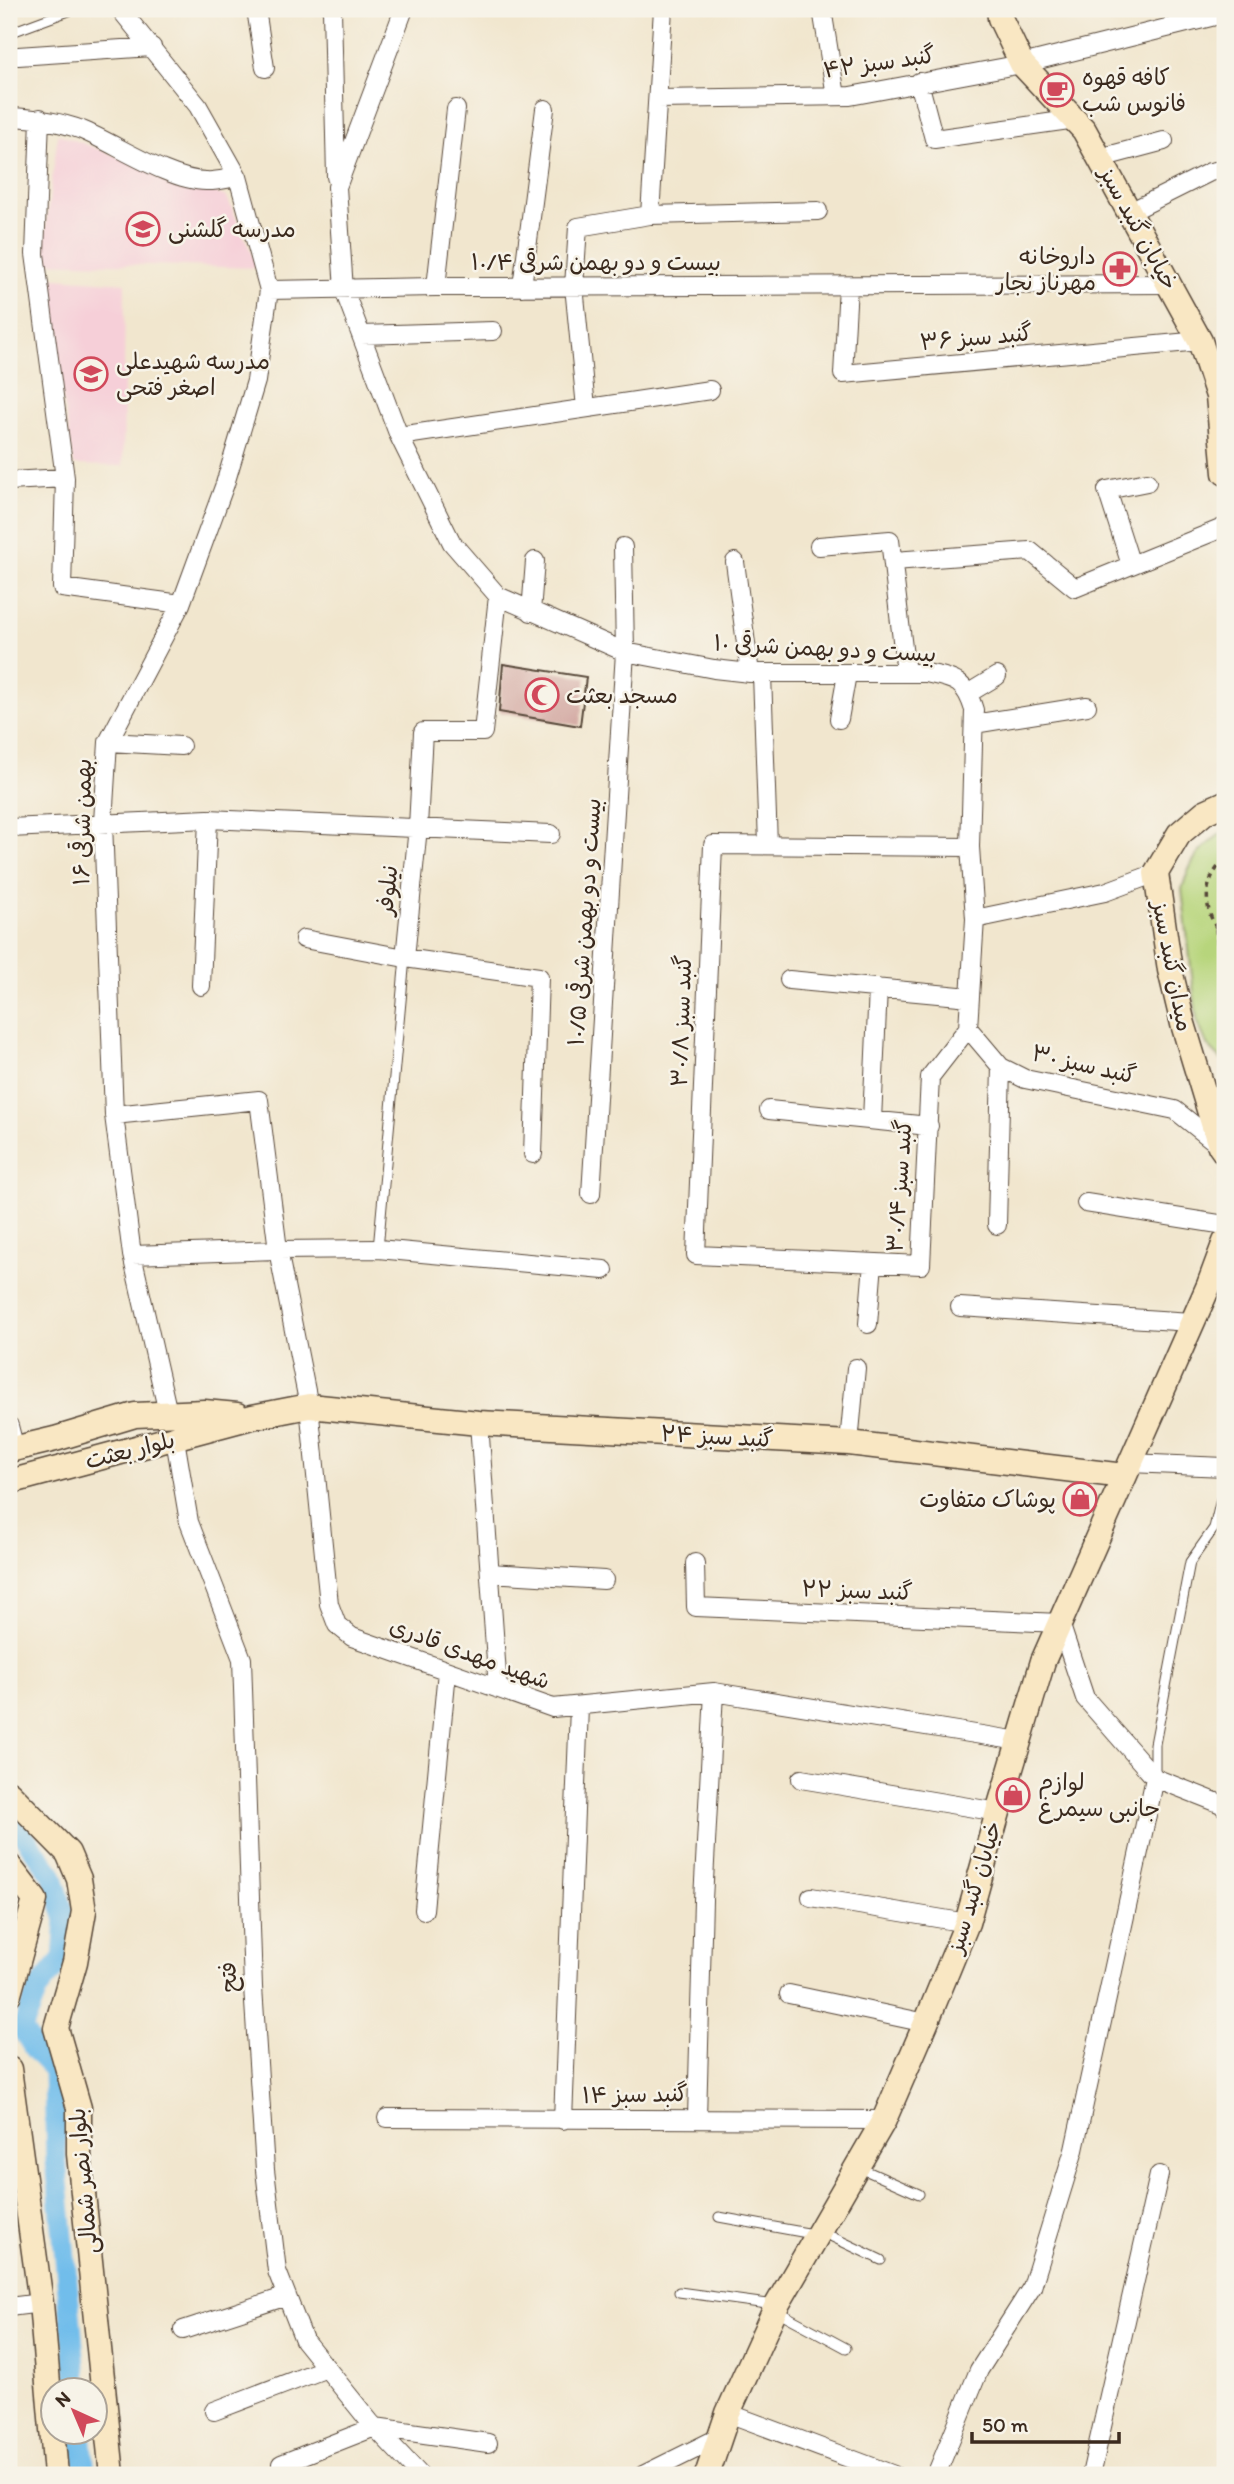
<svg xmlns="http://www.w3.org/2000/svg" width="1234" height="2484" font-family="Itim,'Playpen Sans Arabic',sans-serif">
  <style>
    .built { fill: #f6cfd8 }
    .green { fill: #b7d57c; stroke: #79804d; stroke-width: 2 }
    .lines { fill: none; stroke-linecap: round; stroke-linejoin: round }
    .canal { stroke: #71bdeb; stroke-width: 21 }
    .building { fill: #ca9691 }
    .lane-casing { stroke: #564638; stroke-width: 11 }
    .street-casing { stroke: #564638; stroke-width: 20 }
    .secondary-casing { stroke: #564638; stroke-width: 27 }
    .path { stroke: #564638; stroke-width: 3.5; stroke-dasharray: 5 5; stroke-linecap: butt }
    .lane { stroke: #fff; stroke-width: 9 }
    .street { stroke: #fff; stroke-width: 18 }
    .secondary { stroke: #f9e7c3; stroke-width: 24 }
    .labels { text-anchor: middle; stroke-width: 5; stroke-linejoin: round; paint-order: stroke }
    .street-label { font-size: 23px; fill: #3b2a1e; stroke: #f7f3e8 }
    .poi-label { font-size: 23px; fill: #3b2a1e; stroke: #f7f3e8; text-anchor: start }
  </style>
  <rect width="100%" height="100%" fill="#f7f3e8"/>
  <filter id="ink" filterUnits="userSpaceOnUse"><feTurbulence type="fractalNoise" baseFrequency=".0143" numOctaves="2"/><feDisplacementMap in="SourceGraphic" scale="14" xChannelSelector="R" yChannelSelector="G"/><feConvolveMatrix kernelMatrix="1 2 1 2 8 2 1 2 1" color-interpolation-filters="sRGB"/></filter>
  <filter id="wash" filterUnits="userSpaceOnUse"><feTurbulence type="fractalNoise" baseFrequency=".00686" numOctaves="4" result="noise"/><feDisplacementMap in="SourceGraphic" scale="28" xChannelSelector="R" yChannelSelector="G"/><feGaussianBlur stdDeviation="1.57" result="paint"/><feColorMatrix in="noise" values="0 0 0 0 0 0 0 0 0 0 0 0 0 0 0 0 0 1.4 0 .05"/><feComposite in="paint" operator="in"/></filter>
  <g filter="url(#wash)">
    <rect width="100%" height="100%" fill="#f1e6ce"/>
    <!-- built -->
    <path class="built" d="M58,134L227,197L258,268L41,262Z
      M43,277L125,283L123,466L74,465Z"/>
    <!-- green -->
    <path class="green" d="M1225,830V1063L1207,1045L1197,1020L1182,889C1192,855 1199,851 1225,830Z"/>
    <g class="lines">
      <!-- canal -->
      <path class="canal" d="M9,1816L52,1874L66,1920L63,1959L38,1989L22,2029L35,2050L54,2070L56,2160L77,2390
        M81,2432L85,2475"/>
    </g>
    <g id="blocks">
      <!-- building -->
      <path class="building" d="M503,664L586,677L580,726L499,712Z"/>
    </g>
  </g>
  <g filter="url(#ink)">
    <use href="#blocks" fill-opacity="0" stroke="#564638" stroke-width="2"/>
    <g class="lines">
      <defs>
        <path id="lane" d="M9,33L74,9
          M378,1249L405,958
          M1155,1776V1744L1190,1562L1214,1528L1225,1483
          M860,2168L919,2194
          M719,2217L813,2234
          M822,2232L881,2260
          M679,2292L775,2305
          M777,2311L846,2348"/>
        <path id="street" d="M120,9L198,106L238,177L269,290L256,381L225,484L181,604L108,742L103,822L114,1115L132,1255L168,1413
          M256,9L265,68
          M332,9L336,177
          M404,9L337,187L344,290L399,436L452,543L498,596L625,652L714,669L750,673H926C955,679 965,680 974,710L970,847L975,919L968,1028L1001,1067L1025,1079L1175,1110L1220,1146
          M663,9L650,215L818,211
          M822,9L836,96
          M18,56L152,47
          M919,82L934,139L1076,119
          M658,99L850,96L1022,64L1219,15
          M9,117C35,118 58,121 82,130C116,144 170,181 206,181C216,182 228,178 238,177
          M40,118L35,254L65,478L62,588L181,604
          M1100,158L1164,141
          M1130,212L1210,172L1225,169
          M848,286L843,374L1200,341
          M436,287L456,109
          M522,287L545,109
          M269,290L436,287L1171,284
          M361,335L493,331
          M586,408L574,286L578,227L650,215
          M399,436L710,390
          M9,481L65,478
          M819,546L890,540L906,673
          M894,561L1030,551L1075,588L1225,527
          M735,562L750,673
          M1131,565L1107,490L1147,482
          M531,612L535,561
          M762,674L768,845
          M969,693L997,676
          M839,719L847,674
          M974,724L1087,706
          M108,742L181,746
          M9,828L208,819L551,834
          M975,919L1105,892L1156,873
          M304,939L405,958L539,977L533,1154
          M405,958L418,827L423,732H483L498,596
          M789,980L970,997
          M201,986L208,819
          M968,1028L930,1077L921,1265L696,1255L713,845L970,847
          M769,1110L929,1126
          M114,1115L259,1100L278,1250L309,1406L329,1604L337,1625L352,1637L553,1708L714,1692L1019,1741
          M872,1120L878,988
          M591,1194L625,652L623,547
          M1086,1203L1225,1225
          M997,1225L1001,1067
          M132,1255L278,1250L378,1249L604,1270
          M960,1307L1191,1322
          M868,1324L873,1263
          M479,1423L498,1689
          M9,1426L15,1449
          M175,1439L189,1522L242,1659L253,1987L265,2170L277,2271L304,2340L370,2422L420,2475
          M849,1443L856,1368
          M1129,1463L1225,1467
          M695,1563L696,1607L1060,1623L1085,1698L1155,1778L1221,1804L1225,1808
          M490,1573L604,1580
          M801,1779L998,1812
          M811,1897L967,1923
          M424,1910L447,1671
          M789,1994L926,2023
          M387,2118C553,2120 719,2118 884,2120
          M697,2118L703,1900L714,1692
          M563,2120L579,1707
          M9,2307L41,2303
          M183,2330L287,2296
          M214,2411L327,2368
          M728,2413L894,2475
          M281,2464L375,2427L488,2443
          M643,2475L718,2438
          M936,2475L979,2370L1032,2287L1074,2150L1155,1778
          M1091,2475L1159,2175"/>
        <path id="secondary" d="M999,9L1000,18L1022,64L1084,130L1200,341L1218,396L1225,473
          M1225,803L1205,812L1179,834L1156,873L1170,970L1183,1024L1220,1146L1225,1153
          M9,1450L55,1439L135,1415L204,1412L237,1415
          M9,1482L252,1417L309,1406L479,1423L849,1443L1124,1476
          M9,1793L68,1853L79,1879L84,1911L75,1962L56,2028L79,2108V2154L112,2475
          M9,1866L35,1900L9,1994
          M9,2069L41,2303L56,2475
          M707,2475L728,2413L777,2305L884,2120L926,2023L967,1923L998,1812L1043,1661L1209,1285L1225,1242"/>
      </defs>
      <!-- lane casing -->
      <use href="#lane" class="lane-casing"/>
      <!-- street casing -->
      <use href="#street" class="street-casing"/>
      <!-- secondary casing -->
      <use href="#secondary" class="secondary-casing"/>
      <!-- path -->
      <path class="path" d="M1225,860C1199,882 1204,917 1225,939
        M1216,929L1225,1020"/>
      <!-- lane -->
      <use href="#lane" class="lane"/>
      <!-- street -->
      <use href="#street" class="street"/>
      <!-- secondary -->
      <use href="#secondary" class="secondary"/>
    </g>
  </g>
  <!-- icons -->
  <defs>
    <symbol id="cafe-ring" viewBox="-11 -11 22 22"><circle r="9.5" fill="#f7f3e8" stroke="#d1495b" stroke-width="1.5"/><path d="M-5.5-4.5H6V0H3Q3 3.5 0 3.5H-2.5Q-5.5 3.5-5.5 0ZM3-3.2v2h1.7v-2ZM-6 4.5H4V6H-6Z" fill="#d1495b"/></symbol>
    <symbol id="school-ring" viewBox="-11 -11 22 22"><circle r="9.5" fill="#f7f3e8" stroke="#d1495b" stroke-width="1.5"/><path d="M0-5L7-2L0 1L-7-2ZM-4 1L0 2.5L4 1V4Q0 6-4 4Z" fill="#d1495b"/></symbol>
    <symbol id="pharmacy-ring" viewBox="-11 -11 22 22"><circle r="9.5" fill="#f7f3e8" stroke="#d1495b" stroke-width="1.5"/><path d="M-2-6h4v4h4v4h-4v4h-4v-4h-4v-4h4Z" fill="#d1495b"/></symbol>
    <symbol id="mosque-ring" viewBox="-11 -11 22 22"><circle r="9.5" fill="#f7f3e8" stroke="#d1495b" stroke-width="1.5"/><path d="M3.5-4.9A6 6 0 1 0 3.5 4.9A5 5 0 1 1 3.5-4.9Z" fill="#d1495b"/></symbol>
    <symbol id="shop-ring" viewBox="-11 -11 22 22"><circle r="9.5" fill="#f7f3e8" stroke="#d1495b" stroke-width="1.5"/><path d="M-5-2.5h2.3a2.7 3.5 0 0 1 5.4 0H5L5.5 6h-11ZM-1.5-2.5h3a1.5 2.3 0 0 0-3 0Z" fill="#d1495b"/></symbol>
  </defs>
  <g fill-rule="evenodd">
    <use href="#cafe-ring" x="1038" y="71" width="38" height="38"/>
    <use href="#school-ring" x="124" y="210" width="38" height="38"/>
    <use href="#pharmacy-ring" x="1101" y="250" width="38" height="38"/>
    <use href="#school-ring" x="72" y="355" width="38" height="38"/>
    <use href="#mosque-ring" x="523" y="676" width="38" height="38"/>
    <use href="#shop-ring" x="1061" y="1480" width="38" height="38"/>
    <use href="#shop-ring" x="994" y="1776" width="38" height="38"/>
  </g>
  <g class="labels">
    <!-- street labels -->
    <g class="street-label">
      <text transform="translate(879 62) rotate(-8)" y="8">گنبد سبز ۴۲</text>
      <text transform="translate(1139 228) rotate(61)" y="8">خیابان گنبد سبز</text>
      <text x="596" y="270">بیست و دو بهمن شرقی ۱۰/۴</text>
      <text transform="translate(976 337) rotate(-5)" y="8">گنبد سبز ۳۶</text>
      <text transform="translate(825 648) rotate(3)" y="8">بیست و دو بهمن شرقی ۱۰</text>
      <text transform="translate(82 822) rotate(-89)" y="8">بهمن شرقی ۱۶</text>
      <text transform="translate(387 890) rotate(-84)" y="8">نیلوفر</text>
      <text transform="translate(584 922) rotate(-86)" y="8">بیست و دو بهمن شرقی ۱۰/۵</text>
      <text transform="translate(1173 966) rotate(79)" y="8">میدان گنبد سبز</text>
      <text transform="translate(681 1021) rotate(-88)" y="8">گنبد سبز ۳۰/۸</text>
      <text transform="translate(1084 1064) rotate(13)" y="8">گنبد سبز ۳۰</text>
      <text transform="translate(899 1186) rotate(-86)" y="8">گنبد سبز ۳۰/۴</text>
      <text transform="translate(717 1436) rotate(3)" y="8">گنبد سبز ۲۴</text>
      <text transform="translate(130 1450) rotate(-14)" y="8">بلوار بعثت</text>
      <text transform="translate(857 1590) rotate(2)" y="8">گنبد سبز ۲۲</text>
      <text transform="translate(470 1653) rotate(20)" y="8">شهید مهدی قادری</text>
      <text transform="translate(974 1887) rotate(-73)" y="8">خیابان گنبد سبز</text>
      <text transform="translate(228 1977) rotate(-93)" y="8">فتح</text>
      <text transform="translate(635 2094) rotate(-1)" y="8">گنبد سبز ۱۴</text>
      <text transform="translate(83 2181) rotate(-95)" y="8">بلوار نصر شمالی</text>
    </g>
    <!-- poi labels -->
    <g class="poi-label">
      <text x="1082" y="85">کافه قهوه<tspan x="1082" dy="26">فانوس شب</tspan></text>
      <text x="168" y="237">مدرسه گلشنی</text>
      <text x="1096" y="264" text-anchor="end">داروخانه<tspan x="1096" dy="26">مهرناز نجار</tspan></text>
      <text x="116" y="369">مدرسه شهیدعلی<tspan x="116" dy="26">اصغر فتحی</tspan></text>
      <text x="566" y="703">مسجد بعثت</text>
      <text x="1056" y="1507" text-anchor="end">پوشاک متفاوت</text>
      <text x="1038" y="1790">لوازم<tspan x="1038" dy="26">جانبی سیمرغ</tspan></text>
    </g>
  </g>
  <!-- margin -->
  <rect width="1234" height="2484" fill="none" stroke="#f7f3e8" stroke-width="35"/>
  <!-- north arrow -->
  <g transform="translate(74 2411) rotate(316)"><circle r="33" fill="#f7f3e8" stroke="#aca397" stroke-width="2"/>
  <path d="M0-5L12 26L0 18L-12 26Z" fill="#d1495b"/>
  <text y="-10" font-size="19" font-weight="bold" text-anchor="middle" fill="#3b2a1e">N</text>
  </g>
  <!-- scale -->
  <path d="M972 2432v10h147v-10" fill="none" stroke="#3b2a1e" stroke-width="3.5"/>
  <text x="982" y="2432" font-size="21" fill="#3b2a1e" stroke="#f7f3e8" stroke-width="5" paint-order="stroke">50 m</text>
</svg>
